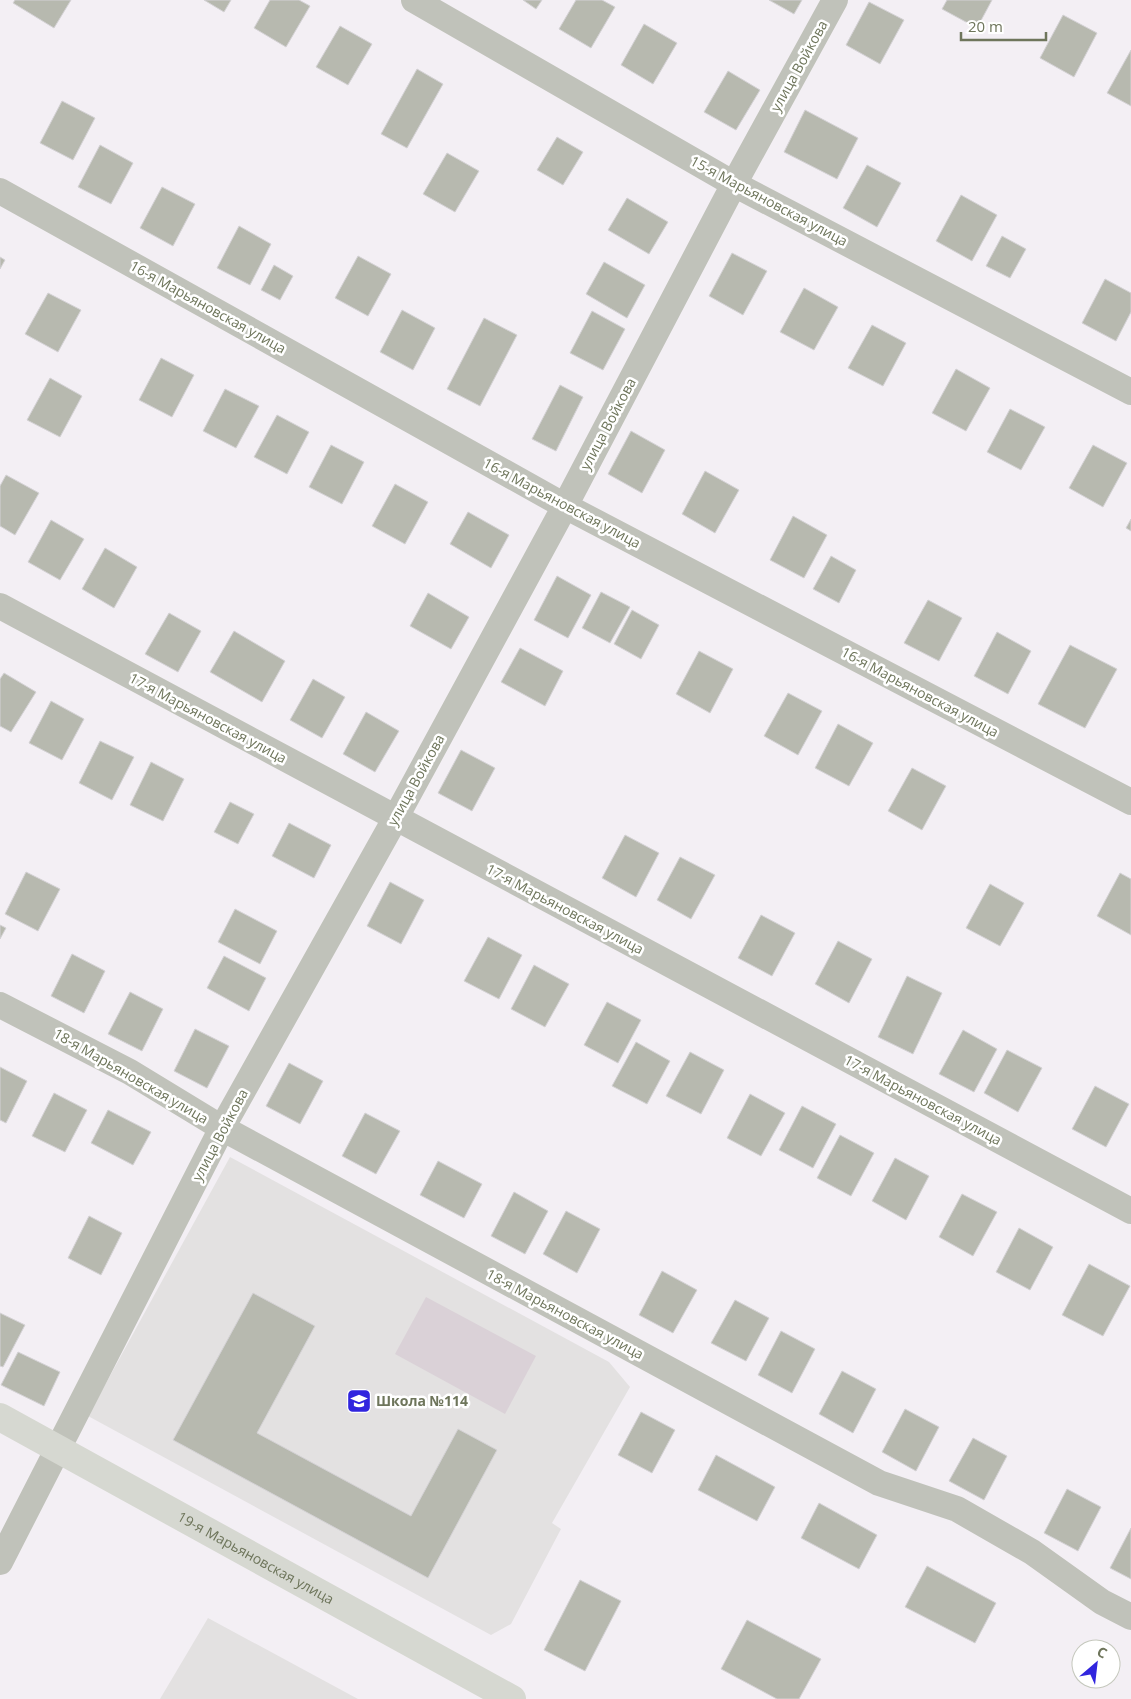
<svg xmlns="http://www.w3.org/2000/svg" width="1131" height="1699" font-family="'Open Sans',sans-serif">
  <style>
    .built { fill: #e3e1e1 }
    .green { fill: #dad1d7 }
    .building { fill: #b7b9af; stroke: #d4d2d5 }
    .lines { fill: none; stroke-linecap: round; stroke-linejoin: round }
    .street { stroke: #c0c2ba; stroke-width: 26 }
    .secondary { stroke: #d6d8d1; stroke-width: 28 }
    .labels { text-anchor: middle; stroke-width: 5; stroke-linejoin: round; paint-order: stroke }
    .street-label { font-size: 14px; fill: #6e755b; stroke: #fff }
    .poi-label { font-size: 14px; font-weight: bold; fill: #6e755b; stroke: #fff; text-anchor: start }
  </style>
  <rect width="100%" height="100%" fill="#f3eff4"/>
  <!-- built -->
  <path class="built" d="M230,1157L609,1362L630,1387L552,1523L561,1529L511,1624L491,1635L88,1416Z
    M208,1618L358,1699H160Z"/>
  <!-- green -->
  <path class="green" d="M426,1297L536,1356L505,1414L395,1354Z"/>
  <!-- building -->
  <path class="building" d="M15,0H71L54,28L13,3Z
    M204,0H231L224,12Z
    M270,0H299L310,6L286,47L254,28Z
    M523,0H542L536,9Z
    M576,0H602L615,7L591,48L559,29Z
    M769,0H802L794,14Z
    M947,0H992L977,28L942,9Z
    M869,2L904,20L880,64L846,45Z
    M1063,15L1097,33L1074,77L1040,58Z
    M644,24L677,43L653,84L621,65Z
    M340,26L372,44L348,85L316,67Z
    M1131,50V106L1107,93Z
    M417,69L443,84L407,148L381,134Z
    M728,71L760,90L736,130L704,112Z
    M62,101L95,118L73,160L40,143Z
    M805,110L858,138L837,179L784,152Z
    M557,137L583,152L563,185L537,170Z
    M100,145L133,163L111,204L78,187Z
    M447,153L479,171L455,212L423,194Z
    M867,165L901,183L877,227L843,208Z
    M162,187L195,204L173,246L140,228Z
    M961,195L997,215L972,261L936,241Z
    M627,198L668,222L649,254L608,230Z
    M239,226L271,244L250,285L217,268Z
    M1002,236L1026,249L1010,278L986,266Z
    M732,253L767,271L743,315L709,296Z
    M358,256L391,274L368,316L335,298Z
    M0,257L5,260L0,269Z
    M604,262L645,285L627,318L586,294Z
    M274,265L293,276L280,300L261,290Z
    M1105,279L1131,293V312L1116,341L1082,323Z
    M804,288L838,307L814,350L780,332Z
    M48,293L81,310L58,352L25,334Z
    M402,310L435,328L413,370L380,352Z
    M592,311L625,329L603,370L570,353Z
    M484,318L517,335L480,406L447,389Z
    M872,325L906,343L883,386L848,368Z
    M161,358L194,375L172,417L139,400Z
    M956,369L990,388L966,431L932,413Z
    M50,378L82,396L60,437L27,420Z
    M560,385L583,397L556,451L532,439Z
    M225,389L259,406L236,448L203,431Z
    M1010,409L1045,427L1021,470L987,452Z
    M277,415L309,432L287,474L254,457Z
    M631,431L665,450L642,493L608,474Z
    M331,445L364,462L342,504L309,487Z
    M1093,445L1127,463L1103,507L1069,488Z
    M705,471L739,490L715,533L682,514Z
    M6,475L39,493L15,535L0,526V486Z
    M395,484L428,502L405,544L372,526Z
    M468,512L509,535L491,568L450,544Z
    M793,516L827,535L804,578L770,560Z
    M1131,519V531L1126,528Z
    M51,520L84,539L60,580L28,562Z
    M105,548L137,567L114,608L82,589Z
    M831,556L856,570L839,603L813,589Z
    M557,576L591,595L568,638L534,620Z
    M601,592L630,607L610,643L582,628Z
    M428,593L469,617L451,649L410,626Z
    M928,600L962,618L939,661L904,643Z
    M632,610L659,625L641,659L614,644Z
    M169,613L201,631L178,672L145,654Z
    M234,631L285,661L262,702L210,672Z
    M997,632L1031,651L1008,694L974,676Z
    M1070,645L1117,669L1085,728L1038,704Z
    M520,648L563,671L545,706L501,682Z
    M699,651L733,669L710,713L676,694Z
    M4,673L36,692L11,732L0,726V679Z
    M313,679L345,697L322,738L290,720Z
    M788,693L822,711L798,755L764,736Z
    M51,701L84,719L62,760L29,743Z
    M366,712L399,731L375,772L343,754Z
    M838,724L873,743L849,786L815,768Z
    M100,741L134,757L112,800L79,783Z
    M461,750L495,768L472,811L438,793Z
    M151,762L184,779L163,821L130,805Z
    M912,768L946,786L922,830L888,811Z
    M230,802L254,814L238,844L214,832Z
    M289,823L331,845L314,878L272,856Z
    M625,835L659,853L636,897L602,878Z
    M680,857L715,875L691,919L657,900Z
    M26,872L60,889L38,931L5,914Z
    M1120,873L1131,879V935L1097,916Z
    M390,882L424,900L401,944L367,926Z
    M990,884L1024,903L1000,946L966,928Z
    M235,909L277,931L260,964L218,942Z
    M761,915L795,933L772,976L738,958Z
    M0,925L6,928L0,939Z
    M488,937L522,955L499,999L464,981Z
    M838,941L872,959L849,1003L815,984Z
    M72,954L105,971L84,1013L51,996Z
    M224,956L266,978L249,1011L207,988Z
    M534,965L569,984L545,1027L511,1009Z
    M907,976L942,993L913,1054L878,1037Z
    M130,992L163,1009L142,1051L108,1034Z
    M607,1002L641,1020L618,1063L584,1045Z
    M195,1029L229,1046L207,1088L174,1071Z
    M963,1030L997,1049L974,1092L939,1074Z
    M636,1042L670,1061L647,1104L612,1086Z
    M1007,1050L1042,1068L1018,1112L984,1093Z
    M690,1052L724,1070L701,1114L666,1096Z
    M289,1063L323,1081L300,1124L266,1106Z
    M0,1067L27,1081L6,1123L0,1120Z
    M1095,1086L1129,1104L1106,1147L1072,1129Z
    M54,1093L87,1110L65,1152L32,1136Z
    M750,1094L785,1113L761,1156L727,1138Z
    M802,1106L836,1124L813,1168L779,1150Z
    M108,1110L151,1132L133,1165L91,1143Z
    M365,1113L400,1131L376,1174L342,1156Z
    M840,1135L874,1153L851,1196L817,1178Z
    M895,1158L929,1176L906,1220L872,1201Z
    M438,1161L482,1184L464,1218L420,1195Z
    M514,1192L548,1211L525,1254L491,1236Z
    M962,1194L997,1212L973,1256L939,1237Z
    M566,1211L600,1229L577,1273L543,1254Z
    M89,1216L122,1233L101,1275L68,1258Z
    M1019,1228L1053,1247L1030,1290L996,1272Z
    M1089,1264L1130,1286L1103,1336L1062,1315Z
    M662,1271L697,1290L673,1333L639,1315Z
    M253,1293L315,1326L257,1433L411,1516L458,1429L497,1450L428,1578L173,1440Z
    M735,1300L769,1318L746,1361L711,1343Z
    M0,1313L25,1325L3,1367L0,1366Z
    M781,1331L815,1349L792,1393L758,1375Z
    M18,1352L60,1372L44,1406L1,1385Z
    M842,1371L876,1389L853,1433L819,1414Z
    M905,1409L939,1427L916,1471L882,1452Z
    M641,1412L675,1430L652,1473L618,1455Z
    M973,1438L1007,1456L984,1500L949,1481Z
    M716,1455L775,1487L757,1521L698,1490Z
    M1067,1489L1101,1507L1078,1551L1044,1533Z
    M819,1503L877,1535L859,1569L801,1538Z
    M1131,1528V1579L1110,1568Z
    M927,1566L996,1603L975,1643L905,1607Z
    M580,1580L621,1601L585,1671L544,1650Z
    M747,1620L821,1659L799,1699H777L721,1669Z"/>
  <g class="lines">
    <!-- street -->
    <path class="street" d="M414,0L734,184L1131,392
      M0,191L565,506L1131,802
      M0,606L1131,1211
      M0,1005L130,1072L222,1128L879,1483L957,1509L1032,1552L1102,1602L1131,1617
      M0,1562L222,1128L395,819L565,506L734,184L835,0"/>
    <!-- secondary -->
    <path class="secondary" id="s1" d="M0,1417L512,1699"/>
  </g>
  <!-- icons -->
  <defs>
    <symbol id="school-square" viewBox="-11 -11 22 22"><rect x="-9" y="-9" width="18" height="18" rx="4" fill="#3125de" stroke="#fff"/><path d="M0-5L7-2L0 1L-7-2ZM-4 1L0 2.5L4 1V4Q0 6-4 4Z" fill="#fff"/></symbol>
  </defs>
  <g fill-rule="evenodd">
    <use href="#school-square" x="345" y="1387" width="28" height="28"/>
  </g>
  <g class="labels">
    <!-- street labels -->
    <g class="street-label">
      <text transform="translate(799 66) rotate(-61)" y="5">улица Войкова</text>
      <text transform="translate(769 201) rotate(28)" y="5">15-я Марьяновская улица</text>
      <text transform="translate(208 307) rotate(29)" y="5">16-я Марьяновская улица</text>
      <text transform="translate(608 424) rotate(-62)" y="5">улица Войкова</text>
      <text transform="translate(562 503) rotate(28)" y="5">16-я Марьяновская улица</text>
      <text transform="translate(920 692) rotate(28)" y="5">16-я Марьяновская улица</text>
      <text transform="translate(208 718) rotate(28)" y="5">17-я Марьяновская улица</text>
      <text transform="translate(416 780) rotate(-61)" y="5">улица Войкова</text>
      <text transform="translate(565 909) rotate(28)" y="5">17-я Марьяновская улица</text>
      <text transform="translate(131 1076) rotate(30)" y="5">18-я Марьяновская улица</text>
      <text transform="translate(923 1100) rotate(28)" y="5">17-я Марьяновская улица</text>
      <text transform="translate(220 1135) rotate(-62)" y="5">улица Войкова</text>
      <text transform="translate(565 1314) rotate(28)" y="5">18-я Марьяновская улица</text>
      <text dy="5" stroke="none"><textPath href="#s1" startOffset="292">19-я Марьяновская улица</textPath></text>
    </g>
    <!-- poi labels -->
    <g class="poi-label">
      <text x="376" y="1406">Школа №114</text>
    </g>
  </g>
  <!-- north arrow -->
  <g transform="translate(1096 1664) rotate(28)"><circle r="24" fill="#ffffff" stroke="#c5c8bd"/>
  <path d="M0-4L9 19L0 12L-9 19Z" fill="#3125de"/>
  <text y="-8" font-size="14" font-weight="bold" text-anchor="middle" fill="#6e755b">С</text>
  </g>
  <!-- scale -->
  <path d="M961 32v8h85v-8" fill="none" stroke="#6e755b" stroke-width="2.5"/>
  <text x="968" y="32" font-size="15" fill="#6e755b" stroke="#ffffff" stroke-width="4" paint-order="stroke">20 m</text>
</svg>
